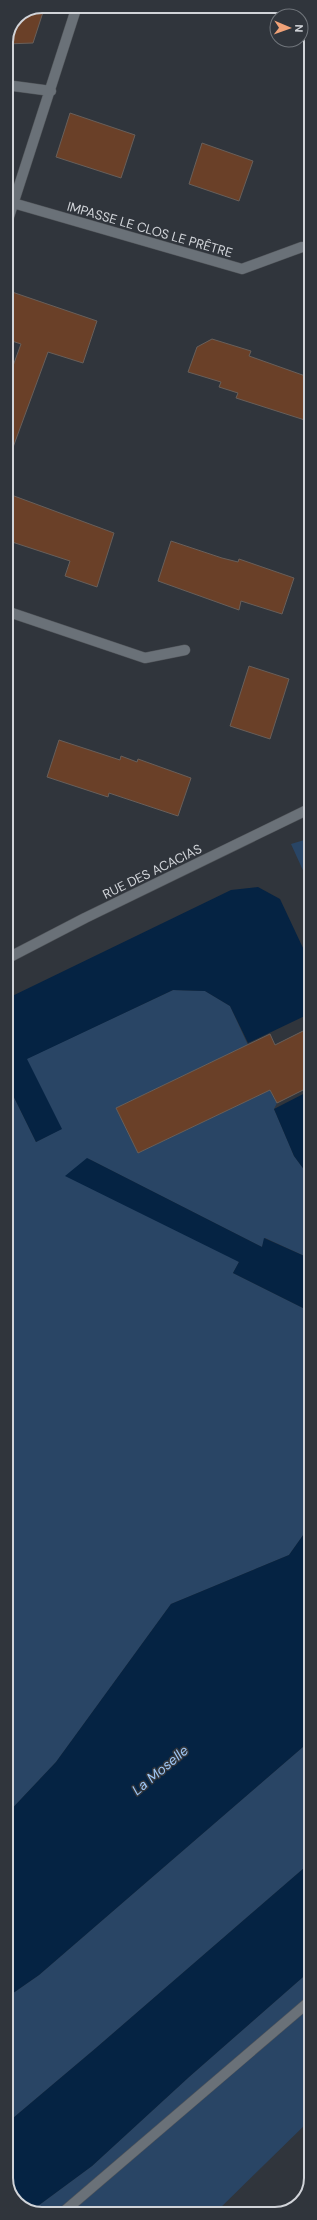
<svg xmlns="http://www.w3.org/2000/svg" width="317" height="2220" font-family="'DM Sans',sans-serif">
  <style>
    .green { fill: #294565 }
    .water { fill: #052343 }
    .building { fill: #6a4028; stroke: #685f5a }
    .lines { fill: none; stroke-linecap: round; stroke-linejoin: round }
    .minor-casing { stroke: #505459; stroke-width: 11 }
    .minor { stroke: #6a7178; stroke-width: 10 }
    .labels { text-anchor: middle; stroke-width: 3; stroke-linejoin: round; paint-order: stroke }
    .street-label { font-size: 13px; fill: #d1d4d9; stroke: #30353c }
    .water-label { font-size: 14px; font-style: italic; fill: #9fc7f6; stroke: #30353c }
    .rim { fill: none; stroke: #d1d4d9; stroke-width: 2 }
  </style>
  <rect width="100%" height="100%" fill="#30353c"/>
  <!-- green -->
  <path class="green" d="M311,838V888L291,844Z
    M173,990L205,991L230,1006L248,1045L116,1108L138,1153L270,1090L277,1103L274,1109L294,1156L311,1179V1259L265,1238L262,1247L87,1158L239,1262L233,1273L311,1312V1524L289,1555L171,1604L56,1762L6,1815V1081L36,1142L61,1129L26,1059Z
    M311,1740V1862L96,2048L6,2124V1998L39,1975Z
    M311,1970V2119L214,2214H38L31,2211L92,2166L189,2077Z"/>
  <!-- water -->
  <path class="water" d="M258,887L280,899L311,965V1013L248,1043L230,1006L205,991L173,990L27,1059L62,1129L36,1142L6,1081V999L231,890Z
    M311,1090V1179L294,1156L274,1109Z
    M87,1158L262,1247L264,1238L311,1259V1312L233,1273L239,1262L65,1176Z
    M311,1524V1740L39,1975L6,1998V1815L56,1762L171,1604L289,1555Z
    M311,1862V1970L189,2077L92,2166L31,2211L17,2204L6,2182V2124L96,2048Z"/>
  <!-- building -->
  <path class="building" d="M42,6H45L33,43L6,44L17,16Z
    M70,113L135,135L121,178L56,157Z
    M202,143L253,161L239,201L189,184Z
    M12,292L97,321L83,363L48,352L8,461L6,460V385L21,344L6,339V309Z
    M212,339L251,351L249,356L311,378V422L236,398L238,393L219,387L221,382L188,372L197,347Z
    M6,493L114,533L97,587L65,576L70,561L6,540Z
    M171,541L222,558L238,562L239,559L294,578L282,614L241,601L239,610L158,581Z
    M249,666L289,679L270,739L230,726Z
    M59,740L120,760L121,756L137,762L138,759L191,778L178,816L109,793L108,797L47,777Z
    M311,1027V1086L277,1103L270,1090L138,1153L116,1108L270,1034L275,1045Z"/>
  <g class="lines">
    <defs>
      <path id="minor" d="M6,85L51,91
        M13,203L242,269L302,247
        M6,226L77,6
        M6,611L145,658L185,650
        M6,959L85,918L311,808
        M61,2214L311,2000"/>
    </defs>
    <!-- minor casing -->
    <use href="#minor" class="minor-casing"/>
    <!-- minor -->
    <use href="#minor" class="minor"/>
  </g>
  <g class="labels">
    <!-- street labels -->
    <g class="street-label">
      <text transform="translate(150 229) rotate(16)" y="5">IMPASSE LE CLOS LE PRÊTRE</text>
      <text transform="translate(152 871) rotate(-26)" y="5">RUE DES ACACIAS</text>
    </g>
    <!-- water labels -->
    <g class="water-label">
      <text transform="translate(160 1770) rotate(-40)" y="5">La Moselle</text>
    </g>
  </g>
  <!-- crop -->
  <path d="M0 0H317V2220H0ZM42 13H275A29 29 0 0 1 304 42V2178A29 29 0 0 1 275 2207H42A29 29 0 0 1 13 2178V42A29 29 0 0 1 42 13Z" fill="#30353c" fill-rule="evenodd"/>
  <path class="rim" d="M42 13H275A29 29 0 0 1 304 42V2178A29 29 0 0 1 275 2207H42A29 29 0 0 1 13 2178V42A29 29 0 0 1 42 13Z"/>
  <!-- north arrow -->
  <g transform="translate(289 28) rotate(92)"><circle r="19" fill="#30353c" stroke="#70757b"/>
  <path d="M0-3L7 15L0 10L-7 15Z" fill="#f0a278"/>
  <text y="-6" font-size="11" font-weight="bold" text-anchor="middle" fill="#d1d4d9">N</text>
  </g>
</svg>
